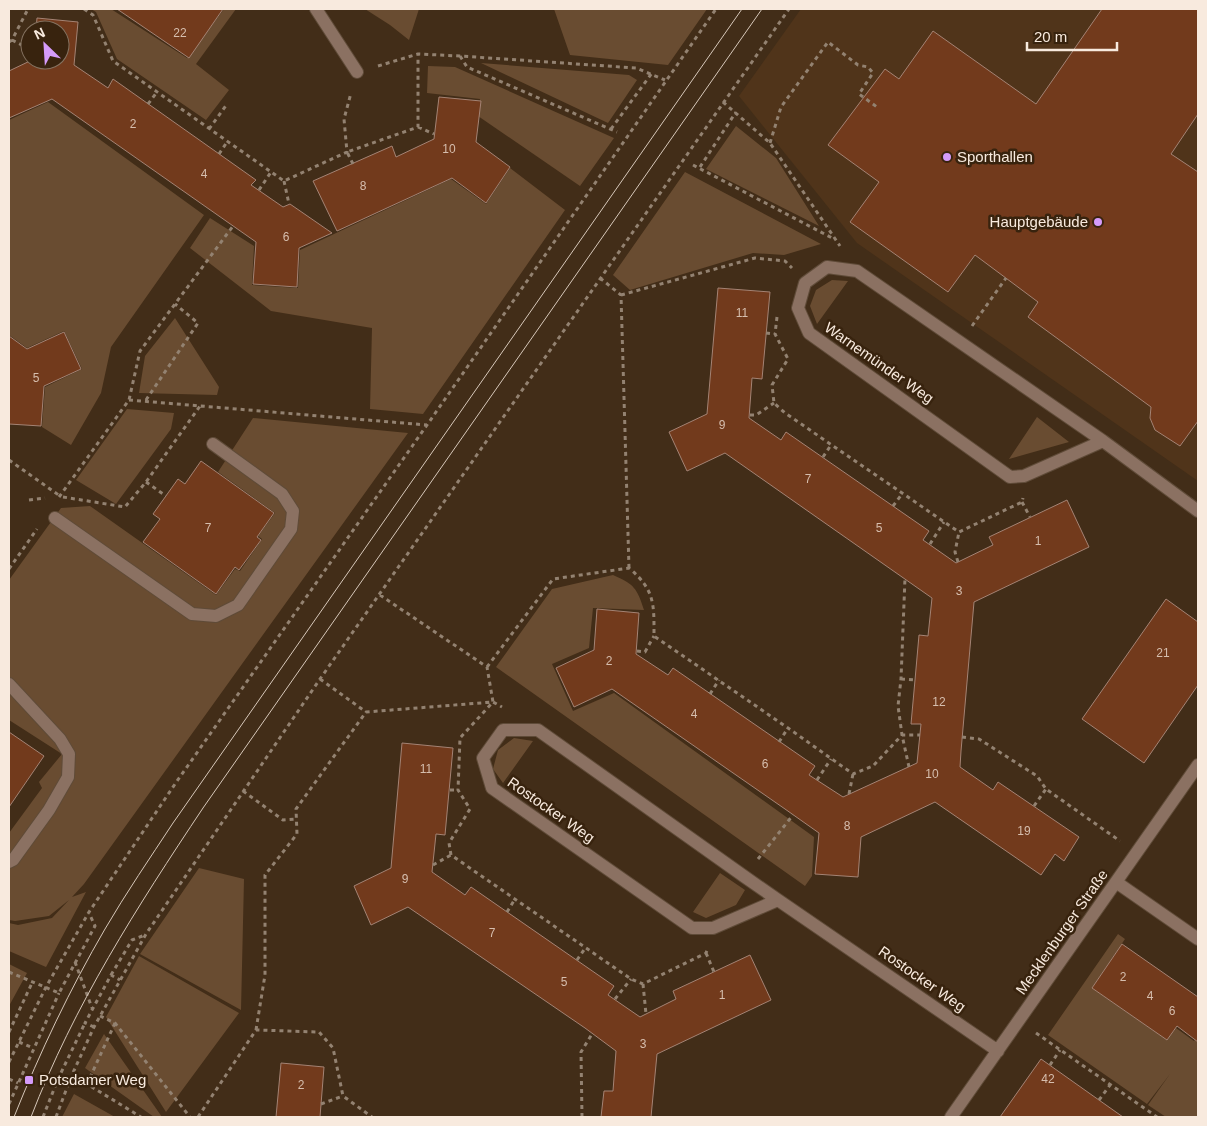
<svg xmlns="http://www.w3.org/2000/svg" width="1207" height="1126" font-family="Helvetica,sans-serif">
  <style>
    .built { fill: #50341a }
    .green { fill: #694c31 }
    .building { fill: #723a1c; stroke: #a48374 }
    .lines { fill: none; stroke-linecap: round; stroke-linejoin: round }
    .minor-casing { stroke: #5f4b38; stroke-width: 14 }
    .path { stroke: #938271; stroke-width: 3; stroke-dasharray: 4 4; stroke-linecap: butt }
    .minor { stroke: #8b7162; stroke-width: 12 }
    .tram { stroke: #d7c8ba; stroke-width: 1 }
    .poi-dot { fill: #d59bfa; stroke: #38230e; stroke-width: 2 }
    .labels { text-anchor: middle; stroke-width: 5; stroke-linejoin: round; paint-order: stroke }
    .number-label { font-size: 12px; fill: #d6beae }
    .poi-label { font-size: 15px; fill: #f8eade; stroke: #38230e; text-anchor: start }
    .street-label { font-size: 15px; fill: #f8eade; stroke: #38230e }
  </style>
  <rect width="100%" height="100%" fill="#422d18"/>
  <!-- built -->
  <path class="built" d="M801,9H1198V481L857,243L739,96Z"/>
  <!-- green -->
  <path class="green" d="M91,9H111L187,58L224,9H236L196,64L229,90L206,120L117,59L96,12Z
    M365,9H419L409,40L390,25Z
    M554,9H707L668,65L570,55Z
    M481,63L629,75L637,80L608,123Z
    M428,66L455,67L614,138L580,186L478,116L480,99L427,93Z
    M48,102L204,215L111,347L101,393L71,445L42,427L45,387L82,369L64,331L27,348L9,335V120Z
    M736,126L776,158L819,226L706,169Z
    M510,168L565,210L423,414L370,409L372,328L271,311L190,248L210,218L254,246L252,285L298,288L300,250L451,179L486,204Z
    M685,172L821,244L784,255L753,253L630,290L613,275Z
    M832,280L848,281L817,324L810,306L816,290Z
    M175,318L219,387L217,395L139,393L145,356Z
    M127,409L174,413L171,429L116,504L76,480Z
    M1037,417L1069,442L1009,459Z
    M253,418L408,433L84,884L72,897L86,892L46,967L9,951V923L18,925L52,918L69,900L49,916L15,921L9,920V833L42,788L39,782L62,754L9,720V580L61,508L90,506L216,595L235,569L240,571L262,539L258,536L275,513L218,472Z
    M613,575C634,584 637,588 644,610L593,608L589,648L552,664L573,711L614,693L814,837L812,876L805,886L496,667L552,589Z
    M514,738L533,741L503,783L493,769L498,750Z
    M199,868L244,879L241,1010L140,954Z
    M720,873L745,890L736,905L706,918L693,912Z
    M1118,934L1125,939L1092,988L1167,1040L1176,1028L1194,1041L1198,1036V1117H1166L1148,1105L1170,1074L1147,1104L1048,1035Z
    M139,956L239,1013L166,1112L106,1017Z
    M9,964L27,973L9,1006Z
    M104,1034L162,1117H154L85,1068Z
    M74,1094L115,1117H62Z"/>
  <!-- building -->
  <path class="building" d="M117,9H223L189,58Z
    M1102,9H1198V114L1171,154L1198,172V421L1180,446L1155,430L1150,418L1151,407L1028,317L1038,302L975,255L948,292L850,222L879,182L828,145L885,69L899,79L933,31L1036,104Z
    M37,18L78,22L74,65L108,88L113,79L256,180L251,185L283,207L290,204L332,233L299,248L297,287L253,284L256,242L52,99L9,118V71L32,60H60V30H36Z
    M439,97L481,101L476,142L510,167L486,203L452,178L337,231L313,181L392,146L396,157L434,139Z
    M718,288L770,292L762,379L752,378L749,418L781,440L786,432L929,531L923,540L956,563L993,545L989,537L1067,500L1089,547L974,602L961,751L960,767L993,790L998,782L1079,837L1064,861L1055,854L1041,875L935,802L861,837L858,877L815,874L819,833L785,809L612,689L574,707L556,668L594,650L597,609L639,613L636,654L668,675L673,668L815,766L809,775L843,797L917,763L921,724H911L915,680L919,635L928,636L932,598L725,453L687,471L669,432L707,414Z
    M64,332L81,369L44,386L41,426L9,424V336L27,349Z
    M201,461L274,513L257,537L261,540L239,570L235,567L216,594L143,542L160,519L153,514L178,479L185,484Z
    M1166,599L1198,622V685L1144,763L1082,719Z
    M9,732L44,756L9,807Z
    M402,743L453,748L445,835L436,834L432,872L465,895L471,887L614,986L608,995L640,1017L676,999L673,991L750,955L771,1000L657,1054L651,1117H601L604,1091H613L616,1051L585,1028L408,907L371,925L354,886L391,868Z
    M1122,944L1198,997V1042L1177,1026L1167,1040L1092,988Z
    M1041,1059L1089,1093L1123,1117H1000Z
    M281,1063L324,1067L320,1117H276Z"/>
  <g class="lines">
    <defs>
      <path id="minor" d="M316,9L357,72
        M1103,441L1024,476L1010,477L809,333L798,308L805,283L827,267L857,271L1103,441L1198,511
        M55,518L192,614L216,616L238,605L291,529L293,511L282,494L213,444
        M9,684L60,739L69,754L68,777L49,810L13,860L9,862
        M1116,882L1198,939
        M778,900L713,928H692L492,788L483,758L503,730H538L745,877L778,900L998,1051
        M951,1117L1198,765"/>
    </defs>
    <!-- minor casing -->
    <use href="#minor" class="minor-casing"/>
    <!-- path -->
    <path class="path" d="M84,9L93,15L113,61L284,181L347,152L344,119L351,93
      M12,40L30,49
      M9,42L12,40L28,9
      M460,56L467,67L617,132
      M378,66L418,54L460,56L636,68L665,80
      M723,102L770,143L840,246
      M148,104L157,92
      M418,127L434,134
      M209,129L227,104
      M611,129L652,73
      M770,143L781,107L828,42L858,65L868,67L873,73L859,94L877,107
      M219,154L227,142
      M353,164L347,152L418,127V54
      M693,165L834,239
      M700,167L736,112
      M284,181L289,204
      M259,190L271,172
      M600,278L621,295L629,568
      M621,295L755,258L785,261L792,268
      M777,317L775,334L788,359L772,385L774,403L785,413L959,532L1022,502L1023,498
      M972,326L1006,278
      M766,333L775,334
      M129,400L427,425
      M146,400L198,323L175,304
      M750,415H756L774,403
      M823,457L831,445
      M9,460L60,496
      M146,482L166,496
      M59,497L129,400L140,351L233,226
      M63,497L125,507L146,482L200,406
      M29,500L45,498
      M1022,502L1030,517
      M893,506L902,494
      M930,544L944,522
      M958,562L955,552L959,532
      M9,569L37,529
      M380,595L487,667L493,702L460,738L458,790L470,809L449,843L451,855L631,979L643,984L706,953L708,948
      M637,651L645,652L654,636
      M487,667L553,579L629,568C655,590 654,604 654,636L788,728L853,774L873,766L902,735L898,706L901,679L905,578
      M320,679L366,712
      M901,679L915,680
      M710,694L719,680
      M962,737L979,739L1037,776L1046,789L1120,841
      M779,742L788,728
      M909,767L902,735H920
      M817,780L831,759
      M450,790H458
      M243,791L283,820L296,819
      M849,794L853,774
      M1034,806L1046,789
      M758,859L793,815
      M433,865L451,855
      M507,912L515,899
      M706,953L714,972
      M577,960L586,947
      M75,962L92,1008
      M9,972L59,993L95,926L89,913
      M111,975L132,940L145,935
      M643,984L646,1014
      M615,999L631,979
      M100,1016L115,1023L190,1117
      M115,1023L87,1084L141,1117
      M94,1027L85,1023L111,975L120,980
      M256,1030L265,975V875L297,834L296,809L366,712L493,702L502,707
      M9,1032L32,983
      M1036,1033L1157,1117
      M19,1042L33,1048
      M9,1062L46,987L89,912L175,784L427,425L716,9
      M1050,1065L1060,1050
      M9,1079L18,1083
      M1099,1100L1110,1085
      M9,1104L59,993
      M321,1104L343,1096
      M43,1117L58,1079L85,1023
      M56,1117L71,1077L94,1027L146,934L320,679L789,9
      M198,1117L256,1030L319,1032L333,1048L343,1096L372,1117
      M582,1117L581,1052L592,1034"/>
    <!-- minor -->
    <use href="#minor" class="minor"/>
    <!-- tram -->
    <path class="tram" d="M14,1117C40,1052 70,989 105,929C126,893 150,858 173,823L742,9
      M31,1117C74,1005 137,907 203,808L762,9"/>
  </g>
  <!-- markers -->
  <g class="poi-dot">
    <circle cx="947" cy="157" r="5"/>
    <circle cx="1098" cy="222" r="5"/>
    <rect x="24" y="1075" width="10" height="10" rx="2.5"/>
  </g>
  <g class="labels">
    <!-- number labels -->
    <g class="number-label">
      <text x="180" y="37">22</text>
      <text x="133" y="128">2</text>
      <text x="449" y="153">10</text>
      <text x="204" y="178">4</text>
      <text x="363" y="190">8</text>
      <text x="286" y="241">6</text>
      <text x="742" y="317">11</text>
      <text x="36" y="382">5</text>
      <text x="722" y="429">9</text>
      <text x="808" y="483">7</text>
      <text x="208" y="532">7</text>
      <text x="879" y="532">5</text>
      <text x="1038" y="545">1</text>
      <text x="959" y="595">3</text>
      <text x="1163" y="657">21</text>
      <text x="609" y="665">2</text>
      <text x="939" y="706">12</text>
      <text x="694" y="718">4</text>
      <text x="765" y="768">6</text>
      <text x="426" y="773">11</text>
      <text x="932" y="778">10</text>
      <text x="847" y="830">8</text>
      <text x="1024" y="835">19</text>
      <text x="405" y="883">9</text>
      <text x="492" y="937">7</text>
      <text x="1123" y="981">2</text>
      <text x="564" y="986">5</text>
      <text x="722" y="999">1</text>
      <text x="1150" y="1000">4</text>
      <text x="1172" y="1015">6</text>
      <text x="643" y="1048">3</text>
      <text x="1048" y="1083">42</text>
      <text x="301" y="1089">2</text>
    </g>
    <!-- poi labels -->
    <g class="poi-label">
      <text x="957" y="162">Sporthallen</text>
      <text x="1088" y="227" text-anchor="end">Hauptgebäude</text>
      <text x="39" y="1085">Potsdamer Weg</text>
    </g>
    <!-- street labels -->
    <g class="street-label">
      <text transform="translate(879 363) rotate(35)" y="5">Warnemünder Weg</text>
      <text transform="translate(551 810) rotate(35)" y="5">Rostocker Weg</text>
      <text transform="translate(1062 932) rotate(-55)" y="5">Mecklenburger Straße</text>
      <text transform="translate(922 979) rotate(35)" y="5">Rostocker Weg</text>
    </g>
  </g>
  <!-- border -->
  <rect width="1207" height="1126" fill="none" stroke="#f8eade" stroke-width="20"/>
  <!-- north arrow -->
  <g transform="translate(45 45) rotate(335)"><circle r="24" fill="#38230e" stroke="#857361"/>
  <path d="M0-4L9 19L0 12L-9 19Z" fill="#d59bfa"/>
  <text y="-8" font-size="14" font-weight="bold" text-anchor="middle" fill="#f8eade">N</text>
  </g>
  <!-- scale -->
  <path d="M1027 42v8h90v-8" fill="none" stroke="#f8eade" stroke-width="2.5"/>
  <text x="1034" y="42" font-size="15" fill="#f8eade" stroke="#38230e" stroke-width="4" paint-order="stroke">20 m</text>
</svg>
